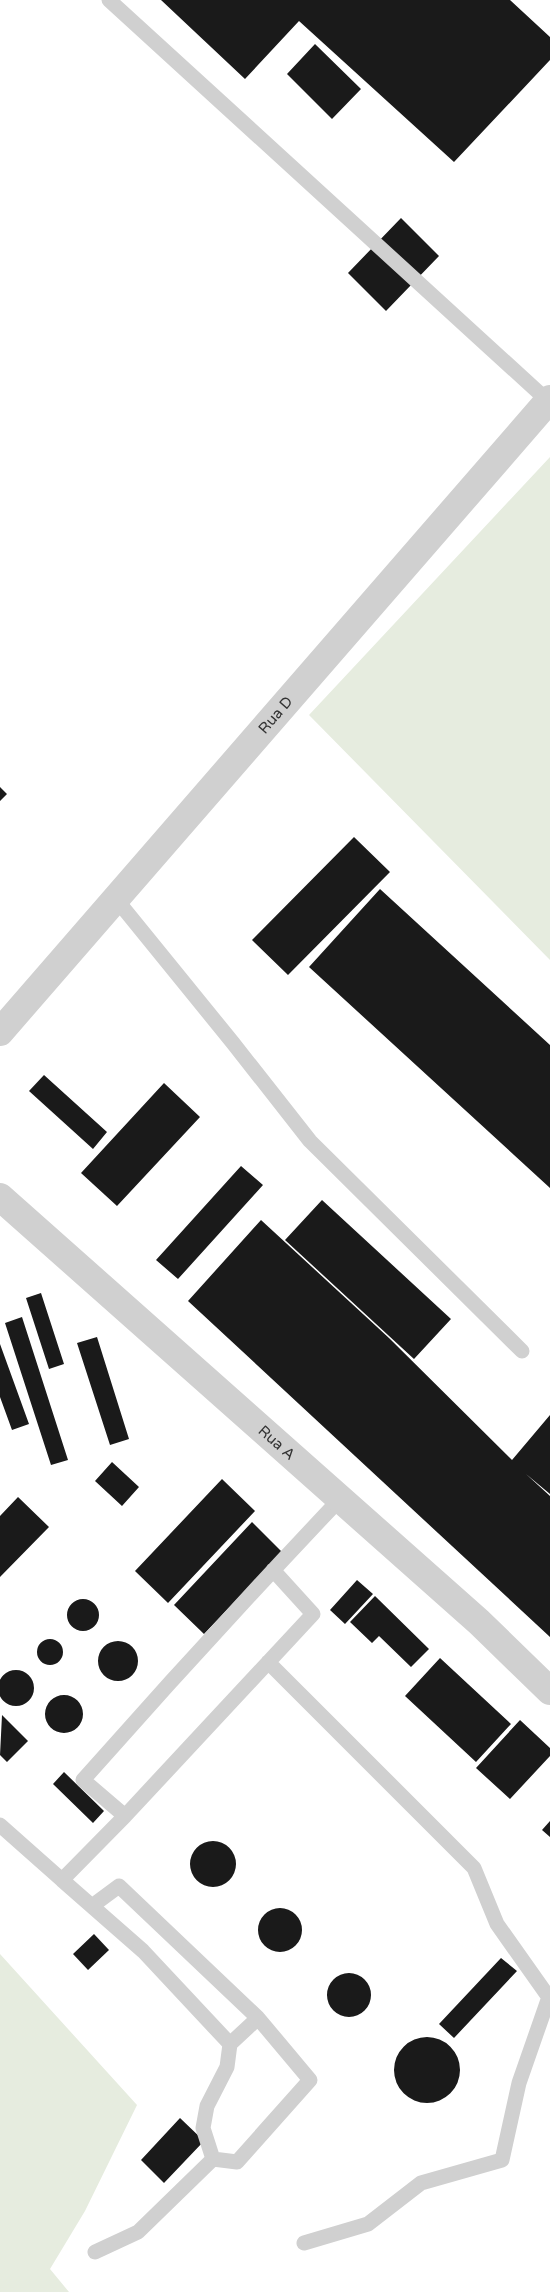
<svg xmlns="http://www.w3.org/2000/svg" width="550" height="2292" font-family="'Varela Round',sans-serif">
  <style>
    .green { fill: #e6ecdf }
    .building { fill: #1a1a1a }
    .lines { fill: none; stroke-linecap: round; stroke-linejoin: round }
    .service { stroke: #d0d0d0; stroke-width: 15 }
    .minor { stroke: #d0d0d0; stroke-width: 28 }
    .labels { text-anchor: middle; stroke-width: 5; stroke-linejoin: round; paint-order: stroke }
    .street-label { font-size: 15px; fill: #333; stroke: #fff }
  </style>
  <rect width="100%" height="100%" fill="#fff"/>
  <!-- green -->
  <path class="green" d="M550,457V960L309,715Z
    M0,1954L137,2105L85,2211L50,2269L69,2292H0Z"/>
  <!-- building -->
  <path class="building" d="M161,0H510L550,37V60L454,162L299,21L245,79Z
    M315,44L361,89L332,119L287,74Z
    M401,218L439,256L386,311L348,273Z
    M0,787L7,794L0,801Z
    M354,837L390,872L288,975L252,940Z
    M380,889L550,1045V1188L309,967Z
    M44,1075L107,1132L93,1149L29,1091Z
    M164,1083L200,1117L117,1206L81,1173Z
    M241,1166L263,1185L178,1279L156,1260Z
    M322,1200L451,1319L414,1359L285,1240Z
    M261,1220L389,1338L512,1460L550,1415V1494L526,1474L550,1496V1637L188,1301Z
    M41,1293L64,1364L49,1369L26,1298Z
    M22,1317L68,1460L51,1465L5,1323Z
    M97,1337L129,1439L110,1445L77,1343Z
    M0,1344L29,1424L12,1430L0,1397Z
    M112,1462L139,1487L122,1506L95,1481Z
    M222,1479L255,1511L168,1603L135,1571Z
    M18,1497L49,1527L0,1577V1516Z
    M252,1522L282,1552L204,1634L174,1605Z
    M357,1580L373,1594L345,1624L330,1610Z
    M375,1596L429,1649L411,1667L379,1636L372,1643L350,1622Z
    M67 1615a16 16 0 1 1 32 0a16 16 0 1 1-32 0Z
    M37 1652a13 13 0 1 1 26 0a13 13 0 1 1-26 0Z
    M98 1661a20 20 0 1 1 40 0a20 20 0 1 1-40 0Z
    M440,1658L511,1724L476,1762L405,1696Z
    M-2 1688a18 18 0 1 1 36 0a18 18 0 1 1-36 0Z
    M45 1714a19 19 0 1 1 38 0a19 19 0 1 1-38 0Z
    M2,1715L28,1741L7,1762L0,1755Z
    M520,1720L550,1748V1756L510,1799L476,1768Z
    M64,1772L104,1811L93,1823L53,1784Z
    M550,1821V1837L542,1830Z
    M190 1864a23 23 0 1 1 46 0a23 23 0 1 1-46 0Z
    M258 1930a22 22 0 1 1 44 0a22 22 0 1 1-44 0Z
    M94,1934L109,1950L88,1970L73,1954Z
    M501,1958L517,1971L454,2038L439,2024Z
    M327 1995a22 22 0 1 1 44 0a22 22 0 1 1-44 0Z
    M394 2070a33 33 0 1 1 66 0a33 33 0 1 1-66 0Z
    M180,2118L204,2141L164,2183L141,2160Z"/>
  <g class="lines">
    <!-- service -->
    <path class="service" d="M109,0L548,401
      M116,899L233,1043L310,1141L522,1351
      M273,1570L313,1614L125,1816L83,1780C167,1685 253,1591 341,1498
      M268,1662L474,1868L497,1924L550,1999
      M0,1825L62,1880L125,1816
      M62,1880L143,1951L230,2044L258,2018L119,1886L92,1906
      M213,2159L237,2162L310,2080L258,2018
      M304,2243L368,2224L421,2183L502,2160L519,2083L549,1997
      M95,2252L138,2232L213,2159L203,2128L207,2106L227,2067L230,2044"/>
    <!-- minor -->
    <g class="minor">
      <path id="s1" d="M0,1032L550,399"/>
      <path id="s2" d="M0,1197L479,1622L550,1691"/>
    </g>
  </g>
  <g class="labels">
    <!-- street labels -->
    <g class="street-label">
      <text dy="5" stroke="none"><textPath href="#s1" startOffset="420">Rua D</textPath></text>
      <text dy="5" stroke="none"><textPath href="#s2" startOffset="370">Rua A</textPath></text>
    </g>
  </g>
</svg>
